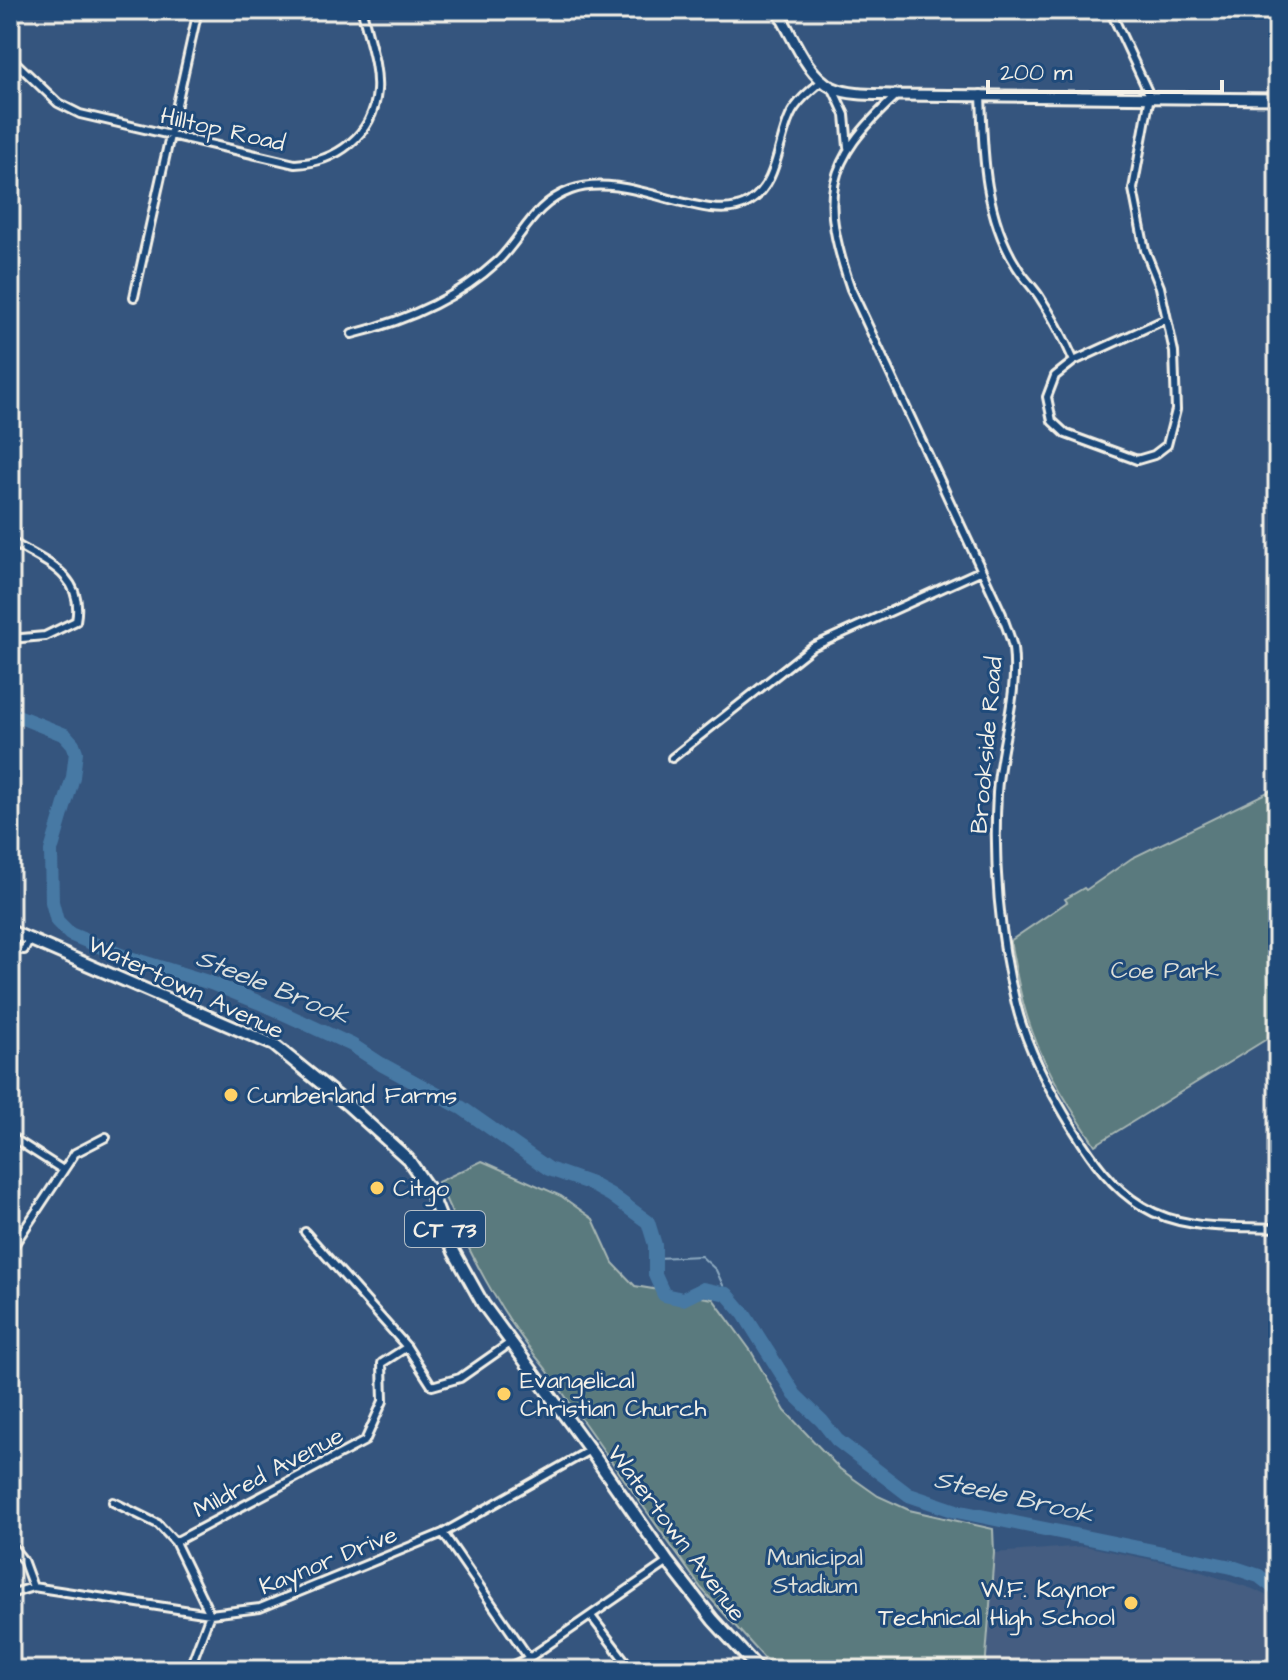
<svg xmlns="http://www.w3.org/2000/svg" width="1288" height="1680" font-family="'Architects Daughter',sans-serif">
  <style>
    .built { fill: #445d81 }
    .green { fill: #5a7a7e; stroke: #a7b6b3; stroke-width: 2 }
    .lines { fill: none; stroke-linecap: round; stroke-linejoin: round }
    .stream { stroke: #8ca9bf; stroke-width: 2 }
    .river { stroke: #4779a4; stroke-width: 14 }
    .street-casing { stroke: #f4f1e8; stroke-width: 12 }
    .secondary-casing { stroke: #f4f1e8; stroke-width: 15 }
    .primary-casing { stroke: #f4f1e8; stroke-width: 16 }
    .street { stroke: #1f4a7a; stroke-width: 6 }
    .secondary { stroke: #1f4a7a; stroke-width: 9 }
    .primary { stroke: #1f4a7a; stroke-width: 10 }
    .poi-dot { fill: #ffd166; stroke: #1f4a7a; stroke-width: 3 }
    .labels { text-anchor: middle; stroke-width: 6; stroke-linejoin: round; paint-order: stroke }
    .shield { fill: #1f4a7a; stroke: #b4bfc7; stroke-width: 2 }
    .shield-label { font-size: 22px; font-weight: bold; fill: #f4f1e8 }
    .street-label { font-size: 24px; fill: #f4f1e8; stroke: #1f4a7a }
    .park-label { font-size: 24px; fill: #dddfd8; stroke: #1f4a7a }
    .poi-label { font-size: 24px; fill: #f4f1e8; stroke: #1f4a7a; text-anchor: start }
    .water-label { font-size: 26px; font-style: italic; fill: #dadfde; stroke: #1f4a7a }
  </style>
  <rect width="100%" height="100%" fill="#35557e"/>
  <filter id="ink" filterUnits="userSpaceOnUse"><feTurbulence type="fractalNoise" baseFrequency=".0125" numOctaves="2"/><feDisplacementMap in="SourceGraphic" scale="16" xChannelSelector="R" yChannelSelector="G"/><feConvolveMatrix kernelMatrix="1 2 1 2 8 2 1 2 1" color-interpolation-filters="sRGB"/></filter>
  <g filter="url(#ink)">
    <!-- built -->
    <path class="built" d="M1085,1546L1183,1566L1253,1589L1265,1595L1278,1610V1670H985L994,1553Z"/>
    <!-- green -->
    <path class="green" d="M1278,787V1032L1095,1145C1071,1109 1047,1073 1032,1031C1021,1002 1016,971 1010,941L1067,902L1065,899L1084,888L1086,890L1132,858Z
      M482,1161L561,1196L593,1219L613,1263L635,1286L713,1299L751,1351L785,1411L840,1469L878,1496L909,1510L993,1529L994,1553L985,1670H775L701,1588L546,1369C498,1312 468,1250 438,1182Z"/>
    <g class="lines">
      <!-- stream -->
      <path class="stream" d="M656,1258L701,1256L716,1270L727,1294"/>
      <!-- river -->
      <path class="river" d="M10,713L65,735L73,744L76,752L73,777L51,851L52,902L57,921L70,934L123,956L211,983L263,1004L352,1045L381,1064L462,1108L549,1169L589,1183L611,1195L648,1222L655,1245V1275L664,1295L683,1299L703,1289L727,1294L744,1314L795,1395L822,1421L837,1440L909,1495L956,1511L1232,1567L1259,1576L1278,1591"/>
      <defs>
        <path id="street" d="M1110,10L1150,96L1133,189L1145,250L1160,287L1174,352L1176,410L1167,445L1154,455L1137,460L1066,434L1052,421L1047,397L1055,376L1074,361L1166,319
          M10,57L58,103L80,114L295,164C336,162 373,136 377,91C379,65 367,35 362,10
          M833,89L845,115L848,147
          M981,94C983,152 984,216 1017,267C1023,277 1032,286 1039,296C1053,317 1064,338 1074,361
          M896,96C823,163 820,198 851,289L1002,614C1005,625 1011,637 1013,648C1019,697 1000,744 997,793C993,861 999,936 1016,1004C1027,1049 1050,1091 1074,1130C1092,1159 1112,1188 1142,1206C1182,1231 1233,1226 1278,1228
          M134,297L198,10
          M352,334C405,321 458,298 498,261C524,235 533,204 571,190C628,169 708,228 749,202C778,184 777,144 790,116C796,102 811,90 823,80
          M10,541C44,562 85,574 76,621L45,636L10,639
          M672,758L812,647L980,571
          M10,949L24,950L30,938
          M10,1136L63,1170
          M305,1232L407,1347L432,1386L460,1378L510,1343
          M10,1251L75,1153L106,1137
          M113,1502L158,1524L175,1542L210,1614L189,1670
          M443,1533L529,1658
          M175,1542L365,1441L383,1401L382,1363L407,1347
          M10,1544L23,1560L33,1587
          M10,1594L33,1587L210,1614L260,1608L443,1533L590,1450
          M591,1616L632,1670
          M504,1670L529,1658L668,1562"/>
        <path id="secondary" d="M777,10C793,35 805,74 833,88C852,96 877,94 897,95L1278,99"/>
        <path id="primary" d="M10,931L274,1045L348,1105L408,1159L430,1191L454,1252L483,1304L590,1450L668,1562L713,1620L759,1670"/>
      </defs>
      <!-- street casing -->
      <use href="#street" class="street-casing"/>
      <!-- secondary casing -->
      <use href="#secondary" class="secondary-casing"/>
      <!-- primary casing -->
      <use href="#primary" class="primary-casing"/>
      <!-- street -->
      <use href="#street" class="street"/>
      <!-- secondary -->
      <use href="#secondary" class="secondary"/>
      <!-- primary -->
      <use href="#primary" class="primary"/>
    </g>
  </g>
  <!-- markers -->
  <g class="poi-dot">
    <circle cx="231" cy="1095" r="8"/>
    <circle cx="377" cy="1188" r="8"/>
    <circle cx="504" cy="1394" r="8"/>
    <circle cx="1131" cy="1603" r="8"/>
  </g>
  <g class="labels">
    <!-- shield labels -->
    <rect class="shield" x="405" y="1211" width="80" height="36" rx="6"/>
    <g class="shield-label">
      <text x="445" y="1237">CT 73</text>
    </g>
    <!-- street labels -->
    <g class="street-label">
      <text transform="translate(223 129) rotate(13)" y="8">Hilltop Road</text>
      <text transform="translate(986 745) rotate(-85)" y="8">Brookside Road</text>
      <text transform="translate(186 987) rotate(25)" y="8">Watertown Avenue</text>
      <text transform="translate(268 1472) rotate(-28)" y="8">Mildred Avenue</text>
      <text transform="translate(677 1533) rotate(53)" y="8">Watertown Avenue</text>
      <text transform="translate(328 1560) rotate(-22)" y="8">Kaynor Drive</text>
    </g>
    <!-- park labels -->
    <g class="park-label">
      <text x="1165" y="978">Coe Park</text>
      <text x="815" y="1565">Municipal<tspan x="815" dy="28">Stadium</tspan></text>
    </g>
    <!-- poi labels -->
    <g class="poi-label">
      <text x="247" y="1103">Cumberland Farms</text>
      <text x="393" y="1196">Citgo</text>
      <text x="520" y="1388">Evangelical<tspan x="520" dy="28">Christian Church</tspan></text>
      <text x="1115" y="1597" text-anchor="end">W.F. Kaynor<tspan x="1115" dy="28">Technical High School</tspan></text>
    </g>
    <!-- water labels -->
    <g class="water-label">
      <text transform="translate(273 986) rotate(22)" y="9">Steele Brook</text>
      <text transform="translate(1014 1496) rotate(13)" y="9">Steele Brook</text>
    </g>
  </g>
  <!-- margin -->
  <rect width="1288" height="1680" fill="none" stroke="#1f4a7a" stroke-width="40"/>
  <rect x="20" y="20" width="1248" height="1640" fill="none" stroke="#f4f1e8" stroke-width="3" filter="url(#ink)"/>
  <!-- scale -->
  <path d="M988 80v12h234v-12" fill="none" stroke="#f4f1e8" stroke-width="4"/>
  <text x="1000" y="80" font-size="24" fill="#f4f1e8" stroke="#1f4a7a" stroke-width="6" paint-order="stroke">200 m</text>
</svg>
